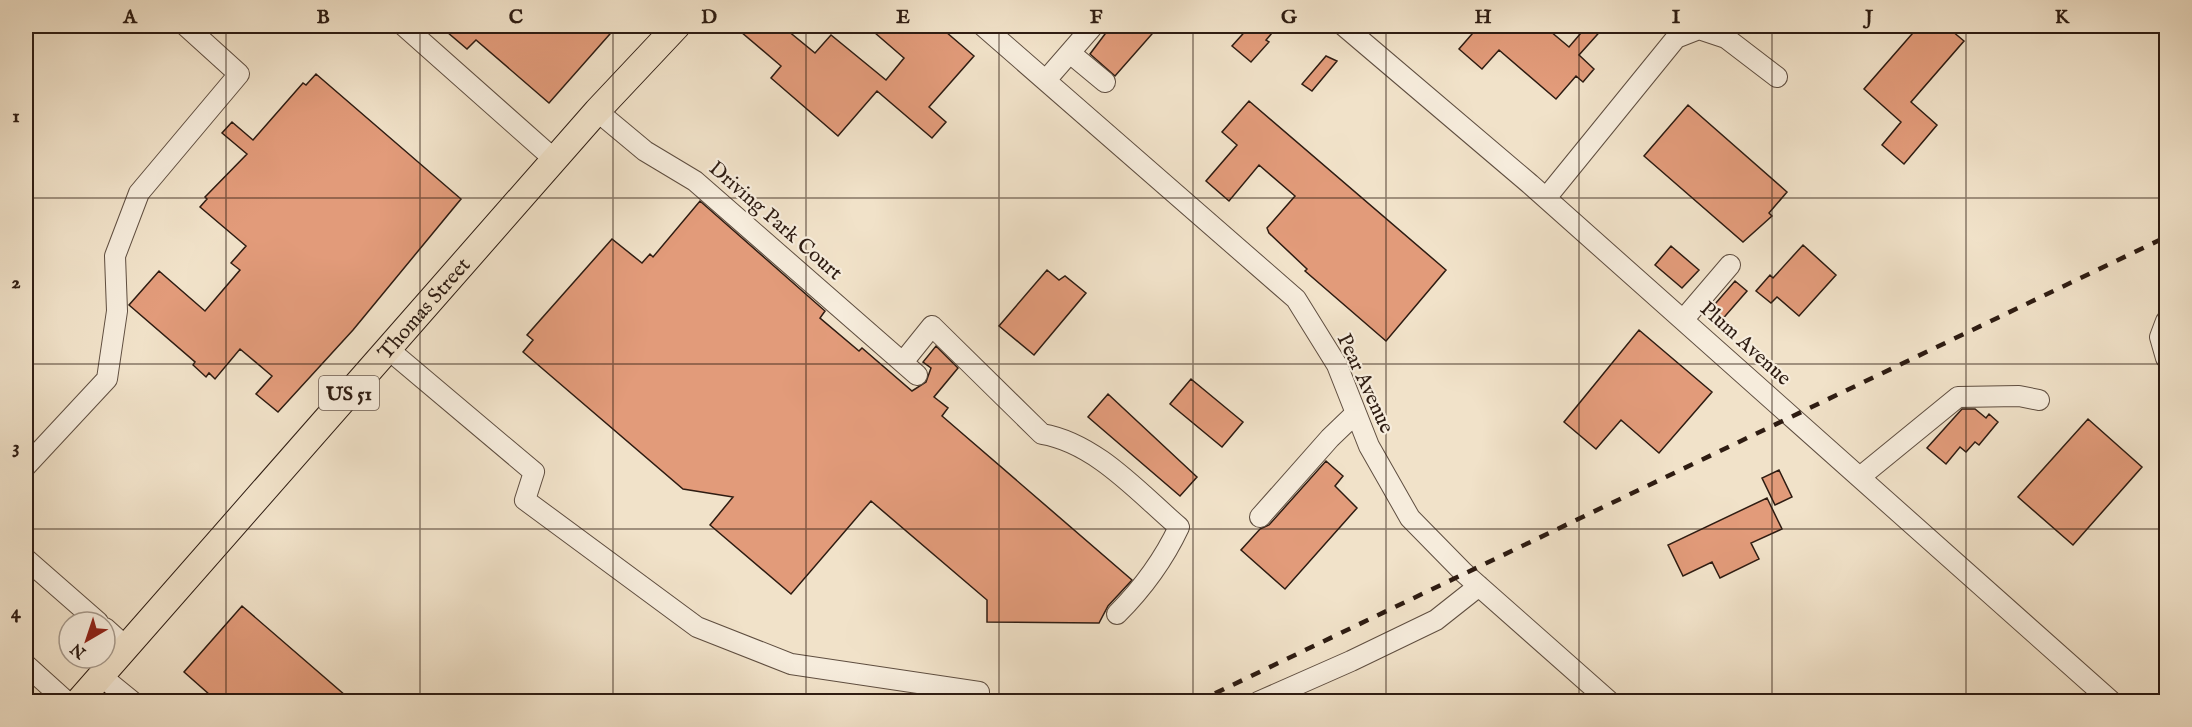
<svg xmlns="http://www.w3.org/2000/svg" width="2192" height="727" font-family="'IM FELL English',serif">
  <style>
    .building { fill: #e29b7a; stroke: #2e1c12; stroke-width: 1.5 }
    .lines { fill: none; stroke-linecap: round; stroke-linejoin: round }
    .minor-casing { stroke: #5f4e40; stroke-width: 22 }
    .major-casing { stroke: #2e1c12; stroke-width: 28 }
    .minor { stroke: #f6ecdc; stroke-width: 20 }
    .major { stroke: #f1e2c9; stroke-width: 26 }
    .rail { stroke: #2e1c12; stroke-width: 4.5; stroke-dasharray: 10 10; stroke-linecap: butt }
    .grid { fill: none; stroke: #2e1c12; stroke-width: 1.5; stroke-opacity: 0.55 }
    .labels { text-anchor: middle; stroke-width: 4.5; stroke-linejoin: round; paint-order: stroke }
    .shield { fill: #f6ecdc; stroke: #6a5a4f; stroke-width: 1.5 }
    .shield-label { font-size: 20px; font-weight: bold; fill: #2e1c12 }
    .street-label { font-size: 21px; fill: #2e1c12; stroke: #f6ecdc }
    .neatline { fill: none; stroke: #2e1c12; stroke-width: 2 }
    .grid-label { font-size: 20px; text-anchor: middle; font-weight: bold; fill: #2e1c12 }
  </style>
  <rect width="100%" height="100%" fill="#f1e2c9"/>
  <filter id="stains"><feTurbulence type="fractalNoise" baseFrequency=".00333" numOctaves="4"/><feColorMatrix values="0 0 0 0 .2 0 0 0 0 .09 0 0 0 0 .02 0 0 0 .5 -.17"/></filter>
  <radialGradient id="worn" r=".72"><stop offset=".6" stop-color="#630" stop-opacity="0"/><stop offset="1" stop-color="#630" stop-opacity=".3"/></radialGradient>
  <!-- building -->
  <path class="building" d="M440,26H617L549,103L476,40L467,49Z
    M734,26H782L815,53L831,35L886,80L904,58L867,26H939L974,56L929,107L946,122L932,138L877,91L838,136L771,78L781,66Z
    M1111,26H1159L1115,76L1090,54Z
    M1250,26H1278L1266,40L1269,42L1251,62L1232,46Z
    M1479,26H1544L1569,47L1587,26H1605L1579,55L1594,69L1583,82L1576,76L1556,99L1499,50L1482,69L1459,49Z
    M1919,26H1946L1964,41L1911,102L1937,125L1904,164L1882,145L1901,122L1864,89Z
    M1326,56L1337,61L1312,91L1302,84Z
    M316,74L461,199L353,330L278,412L256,394L272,376L240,349L215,379L209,373L206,377L193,365L195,362L129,305L159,271L205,311L240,270L231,263L246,246L200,207L207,199L205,197L247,154L222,133L232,122L253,140L303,83L306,85Z
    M1249,101L1446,270L1386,341L1305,271L1307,269L1269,233L1267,228L1295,196L1259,165L1229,201L1206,181L1237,145L1222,132Z
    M1688,105L1787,192L1769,213L1772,216L1743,242L1644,156Z
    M700,201L825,311L820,318L859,351L862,348L912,391L926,382L931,368L923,362L936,346L958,368L934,397L948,408L942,416L1132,580L1108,606L1099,623L987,622V600L871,501L791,594L710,525L733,497L683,489L523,352L533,340L527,335L612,239L642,263L650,254L653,257Z
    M1803,245L1836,275L1799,316L1777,297L1771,303L1756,291L1770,275L1773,278Z
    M1671,246L1699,270L1682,288L1655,265Z
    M1047,270L1059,280L1065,276L1086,293L1034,355L999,326Z
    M1735,281L1747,291L1720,322L1709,311Z
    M1639,330L1712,392L1659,453L1621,420L1596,449L1564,422Z
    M1191,379L1243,422L1222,447L1170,404Z
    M1108,394L1197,477L1180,496L1088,417Z
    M1962,409H1975L1986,418L1989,414L1998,422L1979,445L1975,442L1966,452L1960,447L1946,464L1927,448Z
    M2088,419L2142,467L2073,545L2018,497Z
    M1326,461L1343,476L1335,486L1357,508L1285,589L1241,550L1260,529L1269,525Z
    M1779,470L1792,497L1775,505L1762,478Z
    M1767,498L1782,529L1751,543L1759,559L1720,578L1712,562L1683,576L1668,545Z
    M242,606L353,702H218L184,672Z"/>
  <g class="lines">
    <defs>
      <path id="minor" d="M404,26L555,160
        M983,26L1296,299L1337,365L1369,446L1410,518L1463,572L1610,702
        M1344,26L1530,184L2112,702
        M1070,53L1105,82
        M1046,80L1093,26
        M597,111L645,151L695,181L917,375
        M1546,198L1676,38L1699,29L1726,38L1777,77
        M1683,320L1730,265
        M2166,321L2160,337L2166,358
        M388,349L534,472L525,500L697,627L791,664L979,692
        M903,362L932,326L1042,434C1096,443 1139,493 1179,527C1163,561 1144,587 1117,614
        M26,466L107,379L117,311L115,256L139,193L239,74L186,26
        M1860,477L1958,397L2019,396L2039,400
        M1260,517L1330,438L1356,413
        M26,559L98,622
        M105,628L126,647
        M26,665L67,702
        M101,676L133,702
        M1258,702L1351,661L1436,620L1479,586"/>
      <g id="major">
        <path id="s1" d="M78,702L597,111L677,26"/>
      </g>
    </defs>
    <!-- minor casing -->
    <use href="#minor" class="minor-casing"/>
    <!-- major casing -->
    <use href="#major" class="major-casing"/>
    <!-- minor -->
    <use href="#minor" class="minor"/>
    <!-- major -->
    <use href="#major" class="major"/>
    <!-- rail -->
    <path class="rail" d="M1197,702L2166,237"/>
  </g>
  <!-- grid -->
  <path class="grid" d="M226,26V702M420,26V702M613,26V702M806,26V702M999,26V702M1193,26V702M1386,26V702M1579,26V702M1772,26V702M1966,26V702M26,198H2166M26,364H2166M26,529H2166"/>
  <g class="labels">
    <!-- shield labels -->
    <rect class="shield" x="319" y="376" width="60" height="34" rx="4.5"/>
    <g class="shield-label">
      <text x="349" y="400">US 51</text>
    </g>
    <!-- street labels -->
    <g class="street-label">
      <text transform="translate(776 220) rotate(41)" y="7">Driving Park Court</text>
      <text dy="7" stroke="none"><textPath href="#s1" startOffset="524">Thomas Street</textPath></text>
      <text transform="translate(1746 343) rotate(42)" y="7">Plum Avenue</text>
      <text transform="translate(1366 383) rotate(65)" y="7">Pear Avenue</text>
    </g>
  </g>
  <!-- margin -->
  <rect width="2192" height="727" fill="none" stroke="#f1e2c9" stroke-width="66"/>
  <!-- north arrow -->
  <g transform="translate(87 640) rotate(219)"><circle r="28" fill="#f6ecdc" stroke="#a6998b" stroke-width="1.5"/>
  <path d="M0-4.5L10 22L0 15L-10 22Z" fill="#8f2418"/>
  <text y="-9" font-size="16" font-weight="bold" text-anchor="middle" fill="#2e1c12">N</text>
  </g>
  <rect x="33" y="33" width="2126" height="661" class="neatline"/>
  <g class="grid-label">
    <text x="130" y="23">A</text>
    <text x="323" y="23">B</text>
    <text x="516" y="23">C</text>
    <text x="709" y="23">D</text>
    <text x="903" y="23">E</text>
    <text x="1096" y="23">F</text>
    <text x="1289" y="23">G</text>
    <text x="1483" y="23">H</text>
    <text x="1676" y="23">I</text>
    <text x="1869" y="23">J</text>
    <text x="2062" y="23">K</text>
    <text x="16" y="122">1</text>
    <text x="16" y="288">2</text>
    <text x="16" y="453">3</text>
    <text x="16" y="618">4</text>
  </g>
  <rect width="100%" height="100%" filter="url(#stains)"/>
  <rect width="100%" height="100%" fill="url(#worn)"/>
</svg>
